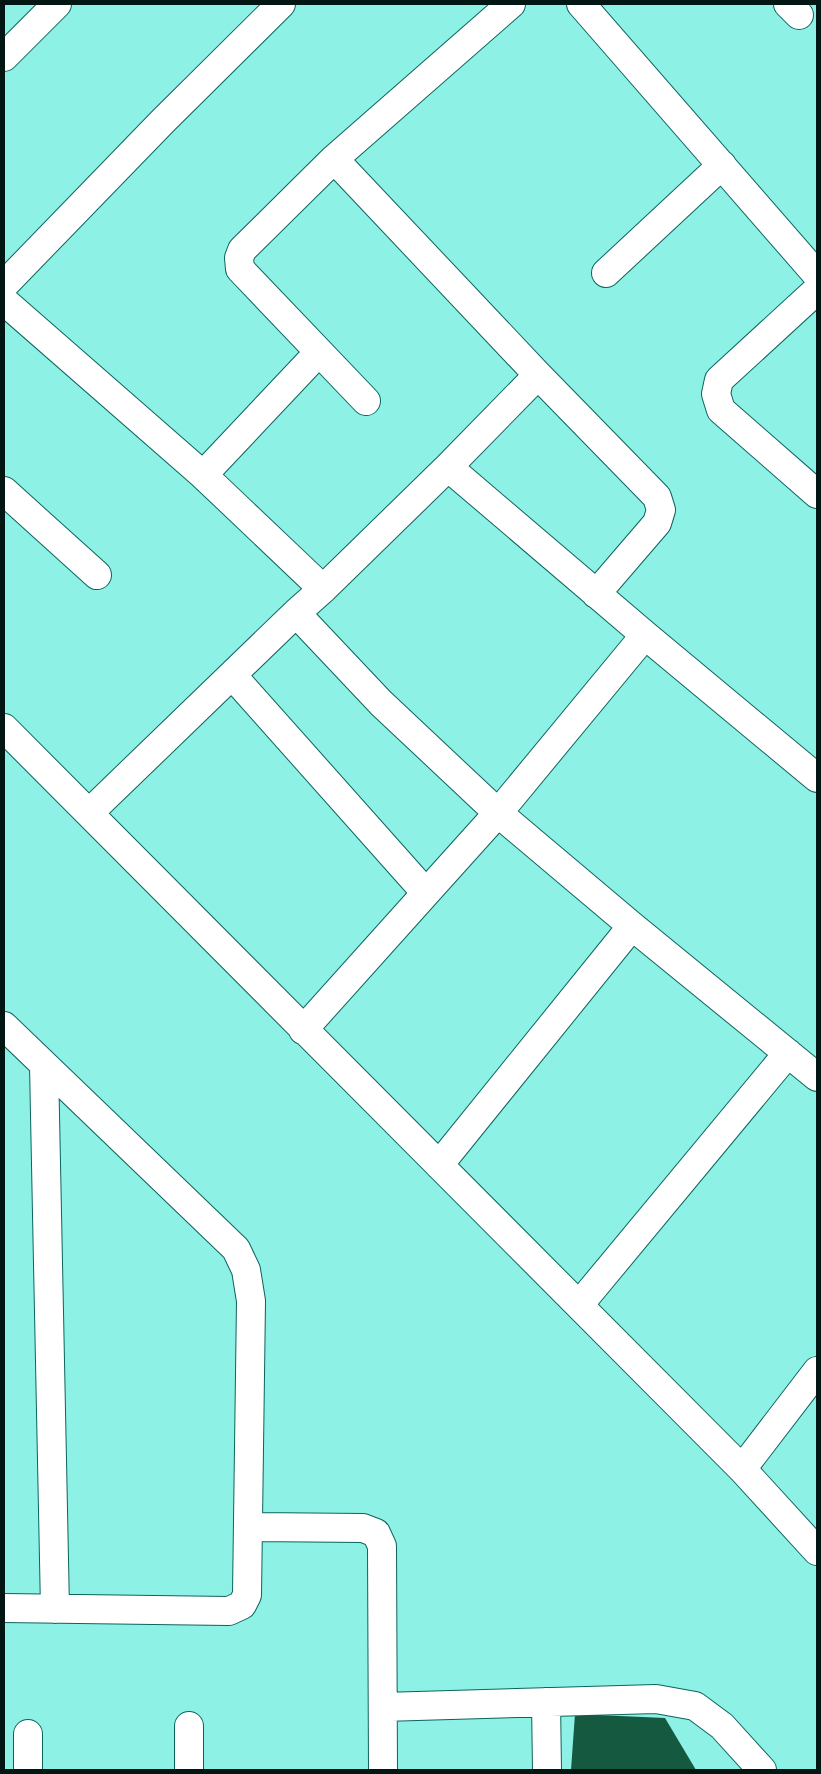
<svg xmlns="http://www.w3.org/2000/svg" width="821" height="1774" font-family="Overpass,sans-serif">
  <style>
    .building { fill: #165941 }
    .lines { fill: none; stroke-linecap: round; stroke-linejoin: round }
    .street-casing { stroke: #0d645d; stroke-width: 30 }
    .street { stroke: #fff; stroke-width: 28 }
  </style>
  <rect width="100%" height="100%" fill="#8ef1e5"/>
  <!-- building -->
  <path class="building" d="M575,1714L665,1718L696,1770H571Z"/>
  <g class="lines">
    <defs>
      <path id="street" d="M581,4L817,275
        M788,4L799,15
        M4,57L57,4
        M334,159L242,250L239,258L240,269L366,401
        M606,273L722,165
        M4,285L163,121L281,4
        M817,290L719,380L716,394L721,410L817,494
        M4,301L203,475L323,589L296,613L381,703L498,813L632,926L817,1077
        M538,375L657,497L661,510L657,523L596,594
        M448,467L645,635L817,778
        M203,475L319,352
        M4,491L97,575
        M323,589L448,467L538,375L334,159L511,4
        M232,675L426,893L498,813L645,635
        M4,728L742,1469L817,1551
        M89,813L296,613
        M4,1026L236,1249L246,1270L251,1301L247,1595L242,1605L229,1611L4,1608
        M303,1030L426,893
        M44,1065L55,1609
        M439,1165L632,926
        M579,1305L788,1053
        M742,1469L817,1371
        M248,1527L363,1528L376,1533L382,1546L383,1770
        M546,1702L547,1770
        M383,1707L656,1699L695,1706L722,1726L762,1770
        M189,1726V1770
        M28,1734V1770"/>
    </defs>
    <!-- street casing -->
    <use href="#street" class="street-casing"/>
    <!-- street -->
    <use href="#street" class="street"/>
  </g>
  <!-- border -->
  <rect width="821" height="1774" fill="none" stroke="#021714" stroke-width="10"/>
</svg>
